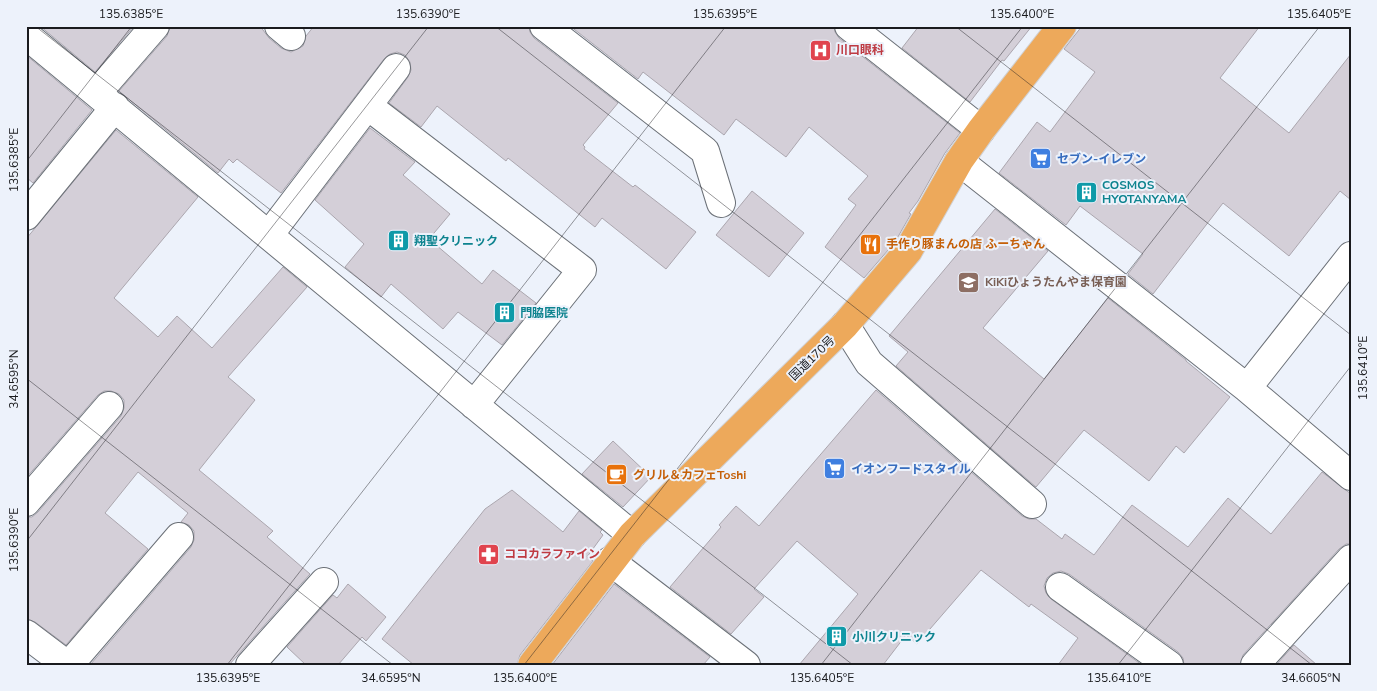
<svg xmlns="http://www.w3.org/2000/svg" width="1377" height="691" font-family="'Nunito Sans','Noto Sans JP',sans-serif">
  <style>
    .building { fill: #d4cfd8; stroke: #aba6ae }
    .lines { fill: none; stroke-linecap: round; stroke-linejoin: round }
    .minor-casing { stroke: #6b7077; stroke-width: 30 }
    .highway-casing { stroke: #d1d1d2; stroke-width: 30 }
    .minor { stroke: #fff; stroke-width: 28 }
    .highway { stroke: #eda95b; stroke-width: 28 }
    .ticks { fill: none; stroke: #1a1b1e; stroke-width: 1; stroke-opacity: 0.45 }
    .labels { text-anchor: middle; stroke-width: 4; stroke-linejoin: round; paint-order: stroke }
    .health-label { font-size: 12px; font-weight: bold; fill: #be3a42; stroke: #edf2fb; text-anchor: start }
    .shop-label { font-size: 12px; font-weight: bold; fill: #366cbe; stroke: #edf2fb; text-anchor: start }
    .culture-label { font-size: 12px; font-weight: bold; fill: #0d838f; stroke: #edf2fb; text-anchor: start }
    .food-label { font-size: 12px; font-weight: bold; fill: #c56008; stroke: #edf2fb; text-anchor: start }
    .education-label { font-size: 12px; font-weight: bold; fill: #785e54; stroke: #edf2fb; text-anchor: start }
    .street-label { font-size: 12px; fill: #1a1b1e; stroke: #edf2fb }
    .neatline { fill: none; stroke: #1a1b1e; stroke-width: 2 }
    .ticks-label { font-size: 12px; text-anchor: middle; fill: #1a1b1e }
  </style>
  <rect width="100%" height="100%" fill="#edf2fb"/>
  <!-- building -->
  <path class="building" d="M40,26H134L95,72Z
    M170,26H260L269,38L281,48L291,52L303,46L306,36L314,26H529L530,32L534,38L618,103L583,145L585,147L584,149L633,187L635,185L696,232L666,269L602,218L595,227L508,158L506,161L437,106L421,127L389,103L408,77L411,70L410,62L405,55L397,52L390,54L384,59L281,193L237,159L233,163L229,159L218,173L119,91L167,36Z
    M570,26H834L835,32L839,38L960,133L945,153L918,201L909,213L911,214L895,242L864,278L825,247L856,205L848,199L868,176L809,127L786,157L736,119L724,135L643,72L638,79Z
    M919,26H1032L1004,61L1002,60L970,102L902,48Z
    M1082,26H1260L1220,78L1289,133L1351,54V200L1340,191L1289,256L1223,203L1153,294L1128,274L1143,254L1080,206L1066,225L999,173L1037,122L1050,132L1095,72L1064,49Z
    M26,55L92,110L33,183L26,177Z
    M370,128L415,162L403,175L450,214L429,239L482,284L493,270L536,303L502,345L458,312L443,329L391,284L381,297L345,267L364,244L315,200Z
    M116,130L198,197L114,298L158,337L177,316L212,348L283,267L307,287L228,377L255,400L199,470L273,531L267,537L310,574L229,665H90L191,547L194,540V531L189,525L181,522L188,513L138,472L105,513L148,549L66,645L35,622L26,619V517H32L38,512L121,416L124,408V400L119,394L111,391H104L98,395L26,478V239Z
    M752,191L804,233L769,277L716,235Z
    M995,209L1048,251L983,328L1044,379L1108,298L1186,360V361L1230,397L1184,453L1176,446L1149,481L1084,430L1036,487L896,366L908,352L889,336Z
    M876,390L1022,516L1029,519H1036L1062,539L1065,534L1094,555L1132,505L1188,547L1228,498L1271,534L1322,472L1351,494V544H1346L1339,549L1243,655L1240,665H1184L1183,658L1178,652L1069,574L1061,571L1053,573L1047,578L1044,586L1046,593L1051,599L1142,665H1058L1078,638L1031,604L1029,607L981,570L917,644L906,635L883,665H799L858,594L797,541L754,589L764,597L731,634L670,587L721,527L719,525L736,506L759,526Z
    M613,441L651,477L623,507L582,474Z
    M512,490L563,532L579,511L602,530L600,532L603,535L587,557L593,561L520,655L517,665H414L382,639L485,509Z
    M348,584L386,617L366,641L362,637L338,665H306L287,647L333,595L337,598Z
    M614,584L710,657L703,665H552Z
    M1294,645L1317,665H1276Z"/>
  <g class="lines">
    <defs>
      <path id="minor" d="M279,26L291,36
        M544,26L705,151L721,203
        M849,26L981,130
        M26,35L632,535
        M97,93L155,26
        M368,106L582,270L474,405
        M959,161L1247,388L1351,476
        M26,216L115,107
        M269,235L396,68
        M845,325L869,363L1032,504
        M1247,388L1351,256
        M26,502L109,406
        M610,561L746,665
        M1060,587L1169,665
        M26,634L67,665
        M69,665L179,537
        M250,665L324,582
        M1255,665L1351,559"/>
      <path id="highway" d="M532,665L632,535L845,325L908,251L959,161L981,130L1062,26"/>
    </defs>
    <!-- minor casing -->
    <use href="#minor" class="minor-casing"/>
    <!-- highway casing -->
    <use href="#highway" class="highway-casing"/>
    <!-- minor -->
    <use href="#minor" class="minor"/>
    <!-- highway -->
    <use href="#highway" class="highway"/>
  </g>
  <!-- ticks -->
  <path class="ticks" d="M35,26L853,665M495,26L1312,665M955,26L1351,335M26,162L132,26M26,378L393,665M26,542L429,26M227,665L726,26M524,665L1023,26M821,665L1320,26M1118,665L1351,366"/>
  <!-- icons -->
  <defs>
    <symbol id="hospital-square" viewBox="-11 -11 22 22"><rect x="-9" y="-9" width="18" height="18" rx="4" fill="#e0444e" stroke="#edf2fb"/><path d="M-5-5h3v3.5h4V-5h3V5h-3V1.5h-4V5h-3Z" fill="#fff"/></symbol>
    <symbol id="supermarket-square" viewBox="-11 -11 22 22"><rect x="-9" y="-9" width="18" height="18" rx="4" fill="#3f7fe0" stroke="#edf2fb"/><path d="M-6-5.5h2.5l.6 2H6L4.5 2H-2.5L-4.4-4H-6ZM-1.5 3.2a1.3 1.3 0 1 0 .1 0ZM3 3.2a1.3 1.3 0 1 0 .1 0Z" fill="#fff"/></symbol>
    <symbol id="building-square" viewBox="-11 -11 22 22"><rect x="-9" y="-9" width="18" height="18" rx="4" fill="#0f9aa8" stroke="#edf2fb"/><path d="M-4-6H4V6H1V3H-1V6H-4ZM-2.5-4.3h1.7v1.8h-1.7ZM.8-4.3h1.7v1.8H.8ZM-2.5-1h1.7V.8h-1.7ZM.8-1h1.7V.8H.8Z" fill="#fff"/></symbol>
    <symbol id="restaurant-square" viewBox="-11 -11 22 22"><rect x="-9" y="-9" width="18" height="18" rx="4" fill="#e8710a" stroke="#edf2fb"/><path d="M-5-6h1v4h1v-4h1v4h1v-4h1v5L-1.5 .5V6h-2V.5L-5-1ZM5-6V6H3V1.5H1.5Q1.5-4 5-6Z" fill="#fff"/></symbol>
    <symbol id="school-square" viewBox="-11 -11 22 22"><rect x="-9" y="-9" width="18" height="18" rx="4" fill="#8d6e63" stroke="#edf2fb"/><path d="M0-5L7-2L0 1L-7-2ZM-4 1L0 2.5L4 1V4Q0 6-4 4Z" fill="#fff"/></symbol>
    <symbol id="cafe-square" viewBox="-11 -11 22 22"><rect x="-9" y="-9" width="18" height="18" rx="4" fill="#e8710a" stroke="#edf2fb"/><path d="M-5.5-4.5H6V0H3Q3 3.5 0 3.5H-2.5Q-5.5 3.5-5.5 0ZM3-3.2v2h1.7v-2ZM-6 4.5H4V6H-6Z" fill="#fff"/></symbol>
    <symbol id="pharmacy-square" viewBox="-11 -11 22 22"><rect x="-9" y="-9" width="18" height="18" rx="4" fill="#e0444e" stroke="#edf2fb"/><path d="M-2-6h4v4h4v4h-4v4h-4v-4h-4v-4h4Z" fill="#fff"/></symbol>
  </defs>
  <g fill-rule="evenodd">
    <use href="#hospital-square" x="808" y="38" width="25" height="25"/>
    <use href="#supermarket-square" x="1028" y="146" width="25" height="25"/>
    <use href="#building-square" x="1074" y="180" width="25" height="25"/>
    <use href="#building-square" x="386" y="228" width="25" height="25"/>
    <use href="#restaurant-square" x="858" y="232" width="25" height="25"/>
    <use href="#school-square" x="956" y="270" width="25" height="25"/>
    <use href="#building-square" x="492" y="300" width="25" height="25"/>
    <use href="#supermarket-square" x="822" y="456" width="25" height="25"/>
    <use href="#cafe-square" x="604" y="462" width="25" height="25"/>
    <use href="#pharmacy-square" x="476" y="542" width="25" height="25"/>
    <use href="#building-square" x="824" y="624" width="25" height="25"/>
  </g>
  <g class="labels">
    <!-- health labels -->
    <g class="health-label">
      <text x="836" y="54">川口眼科</text>
      <text x="504" y="558">ココカラファイン</text>
    </g>
    <!-- shop labels -->
    <g class="shop-label">
      <text x="1057" y="163">セブン-イレブン</text>
      <text x="851" y="473">イオンフードスタイル</text>
    </g>
    <!-- culture labels -->
    <g class="culture-label">
      <text x="1102" y="189">COSMOS<tspan x="1102" dy="14">HYOTANYAMA</tspan></text>
      <text x="414" y="245">翔聖クリニック</text>
      <text x="520" y="317">門脇医院</text>
      <text x="852" y="641">小川クリニック</text>
    </g>
    <!-- food labels -->
    <g class="food-label">
      <text x="886" y="248">手作り豚まんの店 ふーちゃん</text>
      <text x="633" y="479">グリル＆カフェToshi</text>
    </g>
    <!-- education labels -->
    <g class="education-label">
      <text x="985" y="286">KiKiひょうたんやま保育園</text>
    </g>
    <!-- street labels -->
    <g class="street-label">
      <text transform="translate(812 358) rotate(-44)" y="4">国道170号</text>
    </g>
  </g>
  <!-- border -->
  <rect width="1377" height="691" fill="none" stroke="#edf2fb" stroke-width="55"/>
  <rect x="28" y="28" width="1322" height="636" class="neatline"/>
  <g class="ticks-label">
    <text x="131" y="18">135.6385°E</text>
    <text x="428" y="18">135.6390°E</text>
    <text x="725" y="18">135.6395°E</text>
    <text x="1022" y="18">135.6400°E</text>
    <text x="1319" y="18">135.6405°E</text>
    <text transform="translate(14 160) rotate(-90)" y="4">135.6385°E</text>
    <text transform="translate(1363 368) rotate(-90)" y="4">135.6410°E</text>
    <text transform="translate(14 379) rotate(-90)" y="4">34.6595°N</text>
    <text transform="translate(14 540) rotate(-90)" y="4">135.6390°E</text>
    <text x="228" y="682">135.6395°E</text>
    <text x="391" y="682">34.6595°N</text>
    <text x="525" y="682">135.6400°E</text>
    <text x="822" y="682">135.6405°E</text>
    <text x="1119" y="682">135.6410°E</text>
    <text x="1311" y="682">34.6605°N</text>
  </g>
</svg>
